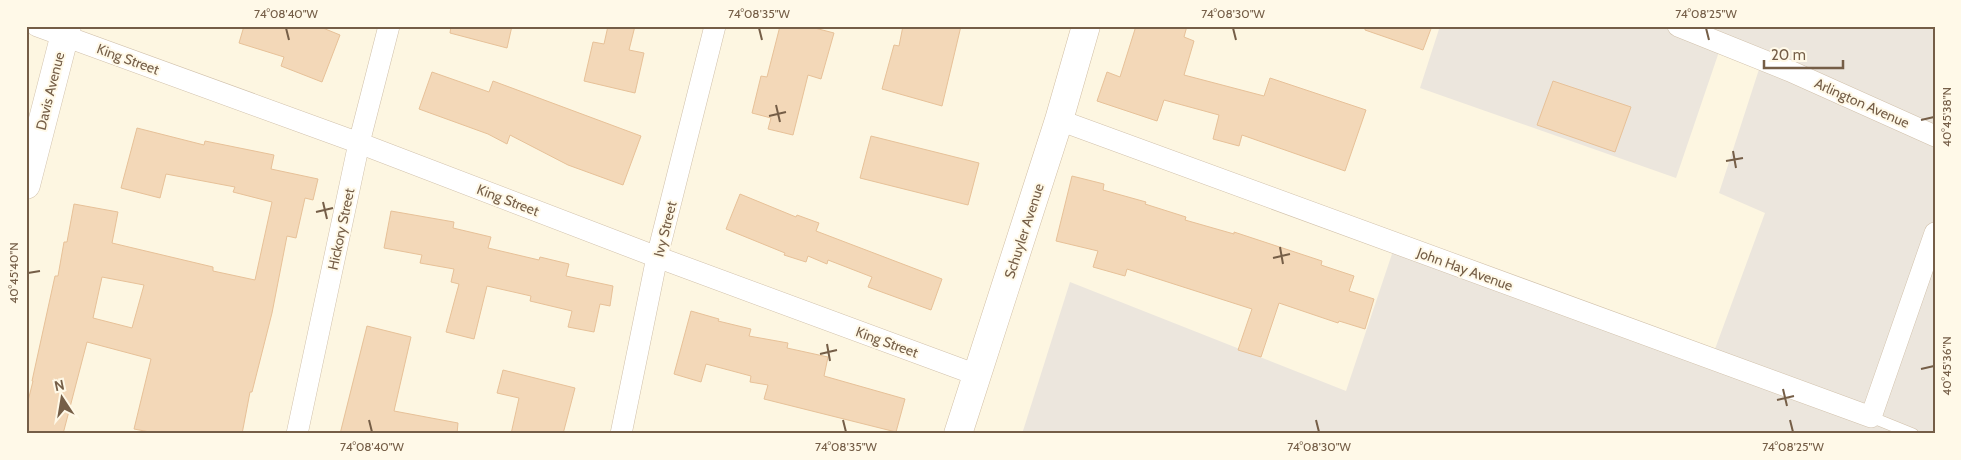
<svg xmlns="http://www.w3.org/2000/svg" width="1961" height="460" font-family="Cabin,sans-serif">
  <style>
    .industrial { fill: #ece6dd }
    .building { fill: #f3d8b8; stroke: #e7c198; fill-rule: evenodd }
    .lines { fill: none; stroke-linecap: round; stroke-linejoin: round }
    .service-casing { stroke: #d1c1ab; stroke-width: 12 }
    .minor-casing { stroke: #d1c1ab; stroke-width: 22 }
    .tertiary-casing { stroke: #d1c1ab; stroke-width: 29 }
    .secondary-casing { stroke: #d2bfa5; stroke-width: 29 }
    .service { stroke: #fff; stroke-width: 11 }
    .minor { stroke: #fff; stroke-width: 21 }
    .tertiary { stroke: #fff; stroke-width: 28 }
    .secondary { stroke: #fff; stroke-width: 28 }
    .ticks { fill: none; stroke: #755e47; stroke-width: 2 }
    .labels { text-anchor: middle; stroke-width: 4; stroke-linejoin: round; paint-order: stroke }
    .street-label { font-size: 14px; fill: #755e47; stroke: #fff9e8 }
    .neatline { fill: none; stroke: #755e47; stroke-width: 2 }
    .ticks-label { font-size: 12px; text-anchor: middle; fill: #755e47 }
  </style>
  <rect width="100%" height="100%" fill="#fdf6e1"/>
  <!-- industrial -->
  <path class="industrial" d="M1440,26H1935V434H1022L1070,282L1346,391L1397,239L1715,349L1765,213L1719,193L1762,60L1723,40L1676,178L1420,88Z"/>
  <!-- building -->
  <path class="building" d="M244,26H318L340,35L322,82L281,66L284,57L239,43Z
    M451,26H512L507,48L450,33Z
    M608,26H635L629,50L644,53L635,93L584,81L593,42L604,44Z
    M780,26H807L834,33L821,79L808,75L793,135L768,129L771,118L752,113L761,76L767,77Z
    M903,26H961L942,106L882,89L894,45L899,46Z
    M1136,26H1187L1184,37L1194,41L1184,75L1264,96L1270,78L1366,110L1345,171L1242,135L1239,146L1213,139L1219,115L1164,100L1157,121L1097,101L1107,72L1120,77Z
    M1365,26H1432L1423,50L1365,30Z
    M432,72L489,92L493,81L641,136L623,185L568,165L510,135L507,144L488,134L419,109Z
    M1553,81L1631,107L1615,152L1537,125Z
    M137,128L204,145L205,141L274,155L271,169L318,179L313,200L305,198L296,238L287,236L272,313L252,392H250L242,434H160L134,429L151,359L87,342L63,434H26V409L33,381H32L55,276H58L64,242H67L74,204L118,212L112,243L213,267V271L255,280L272,202L233,192L235,187L166,174L160,198L121,188ZM102,277L144,285L132,328L93,318Z
    M871,136L979,163L968,205L860,178Z
    M1072,176L1104,184L1103,190L1146,202L1145,204L1186,217L1185,220L1234,234V232L1322,261L1321,265L1354,276L1349,291L1374,299L1365,329L1339,321L1338,323L1279,303L1261,357L1238,350L1252,309L1127,269L1125,276L1093,267L1098,251L1056,241Z
    M740,194L796,217L797,215L819,223L816,231L942,279L931,310L868,287L872,277L828,260L827,264L808,256L806,262L784,255L785,253L726,229Z
    M391,211L454,222L453,228L491,237L488,248L539,260L540,257L569,264L566,276L613,286L610,306L600,304L594,332L568,327L572,311L530,301L531,296L487,286L474,339L446,332L459,284L451,282L454,269L420,263L422,255L384,248Z
    M691,311L719,319L718,321L751,329L749,336L788,343L787,348L828,357L824,376L905,399L896,432L764,399L768,385L750,382L751,376L706,364L701,382L674,374Z
    M367,326L411,337L394,411L458,423L457,434H340Z
    M503,370L575,388L563,434H511L519,398L497,393Z"/>
  <g class="lines">
    <defs>
      <path id="service" d="M1871,417L1913,434"/>
      <path id="minor" d="M37,26L359,143L657,257L977,375
        M1678,26L1790,71L1935,136
        M1059,120L1871,417L1935,233
        M297,434L359,143L389,26
        M621,434L657,257L715,26"/>
      <path id="tertiary" d="M26,185L67,26"/>
      <path id="secondary" d="M958,434L1059,120L1086,26"/>
    </defs>
    <!-- service casing -->
    <use href="#service" class="service-casing"/>
    <!-- minor casing -->
    <use href="#minor" class="minor-casing"/>
    <!-- tertiary casing -->
    <use href="#tertiary" class="tertiary-casing"/>
    <!-- secondary casing -->
    <use href="#secondary" class="secondary-casing"/>
    <!-- service -->
    <use href="#service" class="service"/>
    <!-- minor -->
    <use href="#minor" class="minor"/>
    <!-- tertiary -->
    <use href="#tertiary" class="tertiary"/>
    <!-- secondary -->
    <use href="#secondary" class="secondary"/>
  </g>
  <!-- ticks -->
  <path class="ticks" d="M286,28L289,40M759,28L762,40M1233,28L1236,40M1706,28L1709,40M776,105L780,122M769,116L786,112M1921,120L1934,117M1733,151L1736,168M1726,161L1743,158M323,202L327,219M316,212L333,208M1280,247L1283,264M1273,258L1290,254M28,273L40,271M827,344L830,361M820,354L837,350M1921,369L1934,366M1783,389L1787,406M1777,400L1794,396M369,420L372,432M843,420L846,432M1316,420L1319,432M1790,420L1793,432"/>
  <g class="labels">
    <!-- street labels -->
    <g class="street-label">
      <text transform="translate(128 59) rotate(20)" y="5">King Street</text>
      <text transform="translate(50 91) rotate(-76)" y="5">Davis Avenue</text>
      <text transform="translate(1862 103) rotate(24)" y="5">Arlington Avenue</text>
      <text transform="translate(508 200) rotate(21)" y="5">King Street</text>
      <text transform="translate(341 229) rotate(-78)" y="5">Hickory Street</text>
      <text transform="translate(665 229) rotate(-76)" y="5">Ivy Street</text>
      <text transform="translate(1024 231) rotate(-72)" y="5">Schuyler Avenue</text>
      <text transform="translate(1465 269) rotate(20)" y="5">John Hay Avenue</text>
      <text transform="translate(887 342) rotate(20)" y="5">King Street</text>
    </g>
  </g>
  <!-- border -->
  <rect width="1961" height="460" fill="none" stroke="#fff9e8" stroke-width="55"/>
  <!-- north arrow -->
  <g transform="translate(62 398) rotate(348)" stroke="#fff9e8" stroke-width="4" paint-order="stroke">
  <path d="M0-4L9 19L0 12L-9 19Z" fill="#755e47"/>
  <text y="-8" font-size="14" font-weight="bold" text-anchor="middle" fill="#755e47">N</text>
  </g>
  <!-- scale -->
  <path d="M1764 60v8h79v-8" fill="none" stroke="#755e47" stroke-width="2.5"/>
  <text x="1771" y="60" font-size="15" fill="#755e47" stroke="#fff9e8" stroke-width="4" paint-order="stroke">20 m</text>
  <rect x="28" y="28" width="1906" height="404" class="neatline"/>
  <g class="ticks-label">
    <text x="286" y="18">74°08'40"W</text>
    <text x="759" y="18">74°08'35"W</text>
    <text x="1233" y="18">74°08'30"W</text>
    <text x="1706" y="18">74°08'25"W</text>
    <text transform="translate(1947 117) rotate(-90)" y="4">40°45'38"N</text>
    <text transform="translate(14 273) rotate(-90)" y="4">40°45'40"N</text>
    <text transform="translate(1947 366) rotate(-90)" y="4">40°45'36"N</text>
    <text x="372" y="451">74°08'40"W</text>
    <text x="846" y="451">74°08'35"W</text>
    <text x="1319" y="451">74°08'30"W</text>
    <text x="1793" y="451">74°08'25"W</text>
  </g>
</svg>
